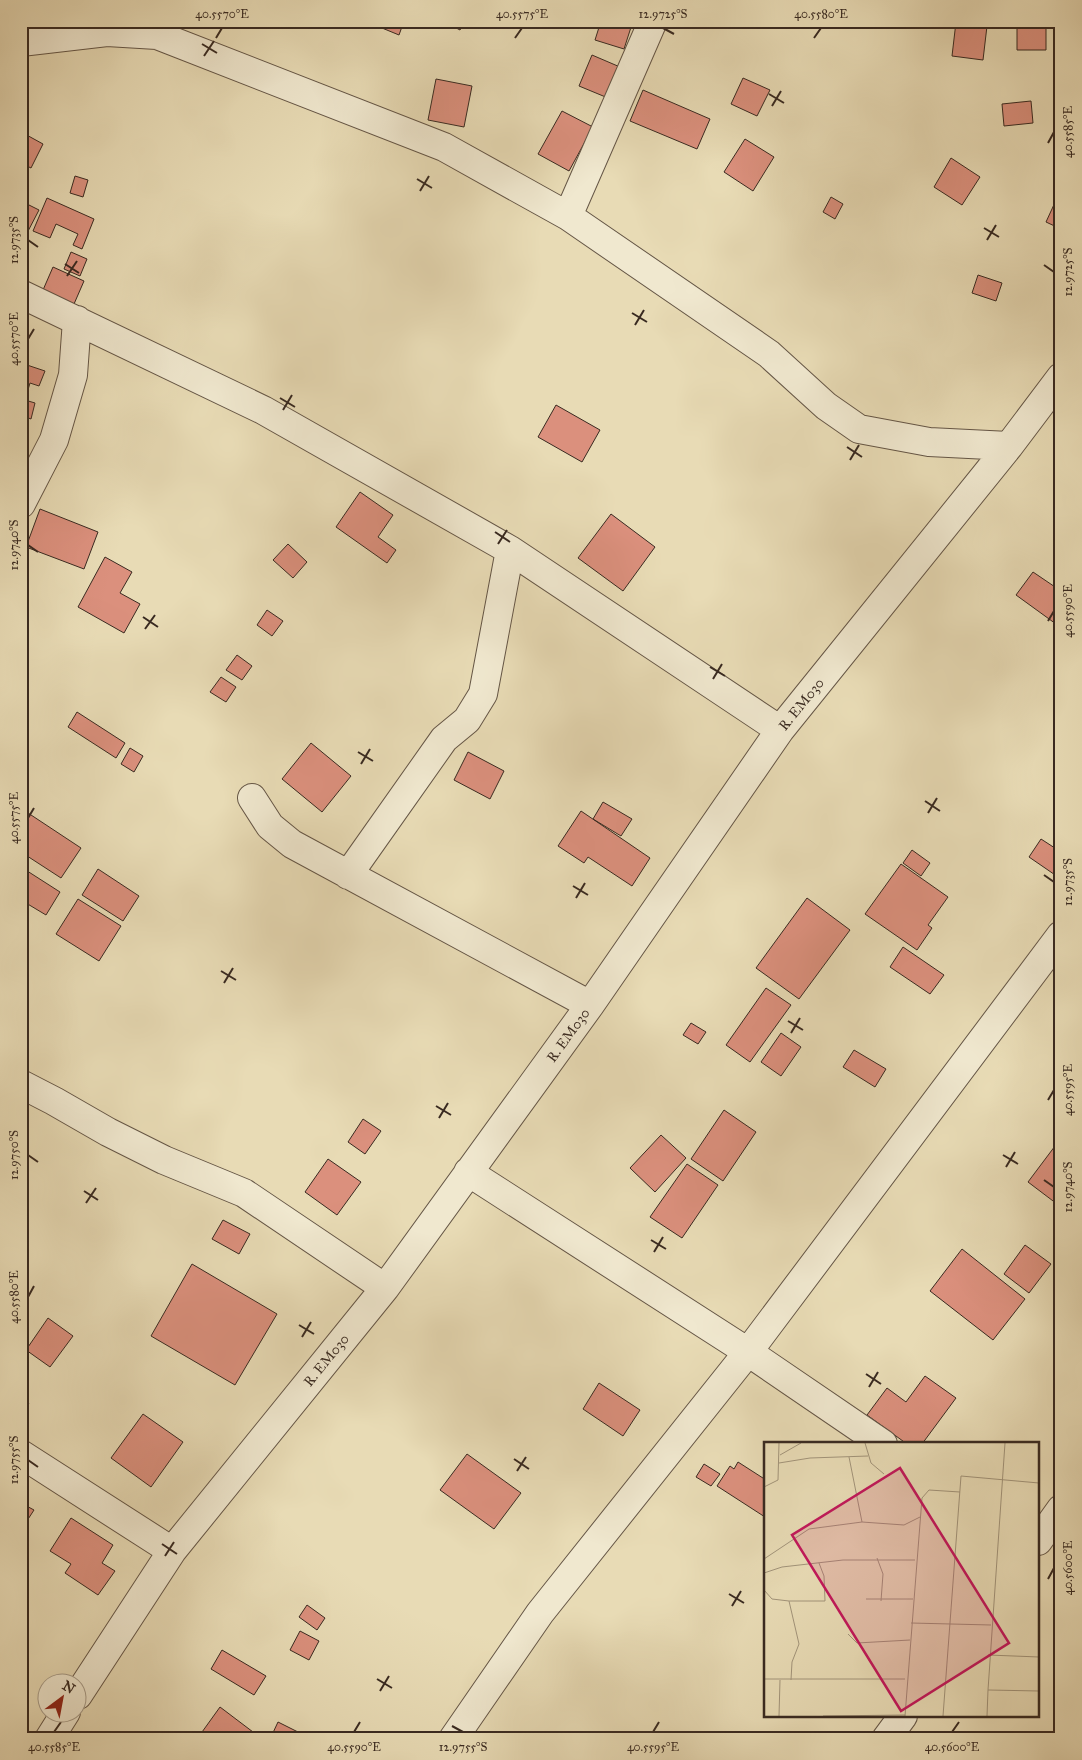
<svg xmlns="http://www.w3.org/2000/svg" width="1082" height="1760" font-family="'IM FELL Great Primer',serif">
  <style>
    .building { fill: #db907d; stroke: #392a21 }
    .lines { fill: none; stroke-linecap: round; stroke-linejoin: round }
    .minor-casing { stroke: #655646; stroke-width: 30 }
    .minor { stroke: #f0e8cf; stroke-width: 28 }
    .ticks { fill: none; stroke: #392a21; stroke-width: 2 }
    .labels { text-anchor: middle; stroke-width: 4.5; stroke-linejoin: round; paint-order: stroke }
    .street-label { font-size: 14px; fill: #392a21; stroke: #f0e8cf }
    .inset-road { fill: none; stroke: #a2947a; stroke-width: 1 }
    .view { fill: #c2185b; fill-opacity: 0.15; stroke: #c2185b; stroke-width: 2.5 }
    .inset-edge { fill: none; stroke: #392a21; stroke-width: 2.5 }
    .neatline { fill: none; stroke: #392a21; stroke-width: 2 }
    .ticks-label { font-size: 12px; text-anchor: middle; fill: #392a21 }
  </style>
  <rect width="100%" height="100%" fill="#e8dbb5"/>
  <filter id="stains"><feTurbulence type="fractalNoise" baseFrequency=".004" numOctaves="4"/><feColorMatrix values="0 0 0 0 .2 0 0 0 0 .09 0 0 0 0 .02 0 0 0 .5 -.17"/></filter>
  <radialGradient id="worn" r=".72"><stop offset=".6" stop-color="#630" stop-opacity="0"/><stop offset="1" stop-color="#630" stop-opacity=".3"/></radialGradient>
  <!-- building -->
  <path class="building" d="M365,21H404L399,35Z
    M443,21H465L460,30Z
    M601,21H633L624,49L595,40Z
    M1017,21H1046V50H1017Z
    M956,22L987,26L983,60L952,56Z
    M592,55L620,67L608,98L579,86Z
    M743,78L770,90L757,116L731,104Z
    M436,79L472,86L464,127L428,120Z
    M643,90L710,119L697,149L630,121Z
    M1031,101L1033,123L1004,126L1002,104Z
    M562,111L593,127L569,171L538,154Z
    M23,133L43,144L31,168L21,163V138Z
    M745,139L774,157L753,191L724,172Z
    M951,158L980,177L962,205L934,187Z
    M75,176L88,180L83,197L70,193Z
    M831,197L843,204L835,219L823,212Z
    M47,198L94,219L82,249L73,245L78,234L56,224L50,238L33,231Z
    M1057,198L1061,200V229L1046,222Z
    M21,201L39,210L26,235L21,232Z
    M71,252L87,259L80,276L64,269Z
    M53,267L84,281L74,304L43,290Z
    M978,275L1002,283L996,301L972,293Z
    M21,363L45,371L39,386L30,383L25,400L35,403L31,419L21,415Z
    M556,405L600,430L582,462L538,437Z
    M360,492L393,515L378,537L396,550L387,563L336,527Z
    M40,509L98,532L84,569L26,547Z
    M611,514L655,547L623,591L578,558Z
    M288,544L307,562L293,578L273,560Z
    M105,557L132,572L120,593L140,604L124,633L78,607Z
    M1033,572L1061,591V618L1056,624L1016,595Z
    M267,610L283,621L272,636L257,625Z
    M237,655L252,666L242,680L226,670Z
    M221,677L236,687L226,702L210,692Z
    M77,712L125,743L116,758L68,727Z
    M311,743L351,776L322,812L282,779Z
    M130,748L143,756L134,772L121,764Z
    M468,752L504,771L490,799L454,780Z
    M603,802L632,819L621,836L593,819Z
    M25,811L81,848L61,878L21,852V816Z
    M581,811L650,858L632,886L588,857L584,863L558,846Z
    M1041,839L1061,852V879L1029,857Z
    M912,850L930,863L921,876L903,863Z
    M901,864L948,897L928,925L932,928L917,950L865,914Z
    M21,867L60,892L46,915L21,900Z
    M98,869L139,896L123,921L82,895Z
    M807,898L850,930L799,999L756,968Z
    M78,899L121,926L99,961L56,934Z
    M903,947L944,975L930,994L890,967Z
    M766,988L791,1005L750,1062L726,1045Z
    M691,1023L706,1032L698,1044L683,1035Z
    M781,1033L801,1047L781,1076L761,1062Z
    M854,1050L886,1069L875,1087L843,1067Z
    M724,1110L756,1132L723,1181L691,1159Z
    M363,1119L381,1131L365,1154L348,1142Z
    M661,1135L686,1158L655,1192L630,1168Z
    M1061,1138V1207L1028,1182Z
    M328,1159L361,1182L337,1215L305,1192Z
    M687,1164L718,1185L682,1238L650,1217Z
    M223,1220L250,1234L239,1254L212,1239Z
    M1025,1245L1051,1264L1029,1293L1004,1274Z
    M962,1249L1025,1299L993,1340L930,1291Z
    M192,1264L277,1314L235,1385L151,1336Z
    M48,1318L73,1336L50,1367L26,1350Z
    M925,1376L956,1398L922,1444H907L867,1415L887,1388L906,1402Z
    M599,1383L640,1410L623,1436L583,1409Z
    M21,1398L29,1403L21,1414Z
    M143,1414L183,1442L151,1487L111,1458Z
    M467,1454L521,1493L494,1529L440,1490Z
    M738,1462L766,1480L765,1517L717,1486L730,1466L734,1469Z
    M704,1464L720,1474L711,1486L696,1477Z
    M21,1503L34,1510L21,1530Z
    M71,1518L113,1545L102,1563L115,1571L98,1595L65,1573L71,1564L50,1551Z
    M307,1605L325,1618L317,1630L299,1617Z
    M300,1631L319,1641L309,1660L290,1650Z
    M222,1650L266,1676L254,1695L211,1669Z
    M220,1707L253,1732L248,1739H197Z
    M278,1722L298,1732L294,1739H274L271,1737Z"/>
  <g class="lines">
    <defs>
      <path id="minor" d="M21,42L107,32L157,35L444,147L568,216L769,354L826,406L859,429L929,442L1009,446
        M568,216L653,21
        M21,294L263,410L510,550L780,730
        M21,504L54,440L73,375L77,320
        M252,798L270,826L292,844L590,1005
        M348,875L444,739L467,720L483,694L510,550
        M21,1084L54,1101L108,1132L164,1160L244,1193L385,1288
        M468,1172L748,1352L883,1444
        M21,1454L172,1551
        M1038,1541L1061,1509
        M78,1695L172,1551L385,1288L590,1005L780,730L1009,446L1061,377
        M49,1739L66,1712
        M453,1739L540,1613L748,1352L1061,935
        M886,1739L903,1716"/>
    </defs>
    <!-- minor casing -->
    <use href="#minor" class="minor-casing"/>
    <!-- minor -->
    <use href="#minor" class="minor"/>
  </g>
  <!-- ticks -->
  <path class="ticks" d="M663,28L674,34M216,38L222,28M515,38L522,28M814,38L821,28M202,44L217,53M204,56L214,41M769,94L784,103M772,106L781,91M1048,143L1054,132M417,179L432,188M420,191L429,176M984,228L999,237M28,240L38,247M987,240L996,225M65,264L79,273M1044,265L1054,272M67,276L77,261M632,313L647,322M635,325L644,310M28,339L34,329M280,398L295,407M283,410L292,395M847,447L862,457M850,460L859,445M495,532L510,542M498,544L507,530M28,545L38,552M143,617L158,627M1048,621L1054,611M145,629L155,615M710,667L725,676M713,679L722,664M358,752L373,761M361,764L370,749M925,801L940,811M928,813L937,798M28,818L34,808M1044,875L1054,882M573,886L588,895M576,898L585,883M221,971L236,980M224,983L233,968M788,1021L803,1030M791,1033L800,1018M1048,1100L1054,1090M436,1106L451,1115M439,1118L448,1103M28,1155L38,1162M1003,1155L1018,1164M1006,1167L1015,1152M1044,1180L1054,1187M84,1191L98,1200M86,1203L96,1188M651,1240L666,1249M654,1252L663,1237M28,1297L34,1286M299,1325L314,1334M302,1337L311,1322M866,1374L881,1384M869,1387L878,1372M514,1459L529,1469M28,1460L38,1467M517,1471L526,1457M162,1544L177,1554M165,1556L174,1542M1048,1579L1054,1568M729,1594L744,1603M732,1606L741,1591M377,1679L392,1688M380,1691L389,1676M452,1726L463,1732M54,1732L61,1722M354,1732L360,1722M653,1732L659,1722M952,1732L959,1722"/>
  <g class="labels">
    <!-- street labels -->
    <g class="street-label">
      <text transform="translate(801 704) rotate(-51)" y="5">R. EM030</text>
      <text transform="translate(568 1035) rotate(-54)" y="5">R. EM030</text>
      <text transform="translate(326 1360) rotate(-51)" y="5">R. EM030</text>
    </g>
  </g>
  <!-- overview -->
  <g transform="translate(764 1442)">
    <rect width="275" height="275" fill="#e8dbb5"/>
    <path class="inset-road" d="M101,1L107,21L120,32M241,1L224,248L275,249M16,13L37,1M85,15L98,80M15,21L46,16L104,14M0,45L14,38L15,1M113,116L119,132L117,159M0,117L45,87L98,80L140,83L156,75M0,131L18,125L79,118H151M0,148L8,157L25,159L35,202L28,220L27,238M102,157H149M25,159H61L60,134L55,121M147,181L227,183M84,192L93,201L146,198M224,213L275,215M0,237H141M15,274L16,238M59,274L141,273M141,274L158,56L165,48L196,50M179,274L197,34L275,41M223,274L224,248"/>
    <path class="view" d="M136,26L245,201L137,269L28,93Z"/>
    <rect width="275" height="275" class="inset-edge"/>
  </g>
  <!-- margin -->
  <rect width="1082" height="1760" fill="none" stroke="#e8dbb5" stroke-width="55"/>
  <!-- north arrow -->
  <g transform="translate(62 1698) rotate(32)"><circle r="24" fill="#f0e8cf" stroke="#a79c89"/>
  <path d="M0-4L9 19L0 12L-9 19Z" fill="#8f2418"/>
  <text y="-8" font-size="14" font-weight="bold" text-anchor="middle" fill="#392a21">N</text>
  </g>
  <rect x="28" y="28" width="1026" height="1704" class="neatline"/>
  <g class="ticks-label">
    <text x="222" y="18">40.5570°E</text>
    <text x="522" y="18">40.5575°E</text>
    <text x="663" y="18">12.9725°S</text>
    <text x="821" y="18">40.5580°E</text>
    <text transform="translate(1068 132) rotate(-90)" y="4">40.5585°E</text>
    <text transform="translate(14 240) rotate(-90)" y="4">12.9735°S</text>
    <text transform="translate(1068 272) rotate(-90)" y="4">12.9725°S</text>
    <text transform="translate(14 339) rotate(-90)" y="4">40.5570°E</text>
    <text transform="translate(14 545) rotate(-90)" y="4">12.9740°S</text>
    <text transform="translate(1068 611) rotate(-90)" y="4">40.5590°E</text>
    <text transform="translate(14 818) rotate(-90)" y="4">40.5575°E</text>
    <text transform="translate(1068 882) rotate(-90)" y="4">12.9735°S</text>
    <text transform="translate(1068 1090) rotate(-90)" y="4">40.5595°E</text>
    <text transform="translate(14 1155) rotate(-90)" y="4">12.9750°S</text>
    <text transform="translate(1068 1187) rotate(-90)" y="4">12.9740°S</text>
    <text transform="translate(14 1297) rotate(-90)" y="4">40.5580°E</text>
    <text transform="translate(14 1460) rotate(-90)" y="4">12.9755°S</text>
    <text transform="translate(1068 1568) rotate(-90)" y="4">40.5600°E</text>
    <text x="54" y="1751">40.5585°E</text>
    <text x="354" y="1751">40.5590°E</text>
    <text x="463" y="1751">12.9755°S</text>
    <text x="653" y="1751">40.5595°E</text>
    <text x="952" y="1751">40.5600°E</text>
  </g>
  <rect width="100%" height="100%" filter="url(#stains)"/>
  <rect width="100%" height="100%" fill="url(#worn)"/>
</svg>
